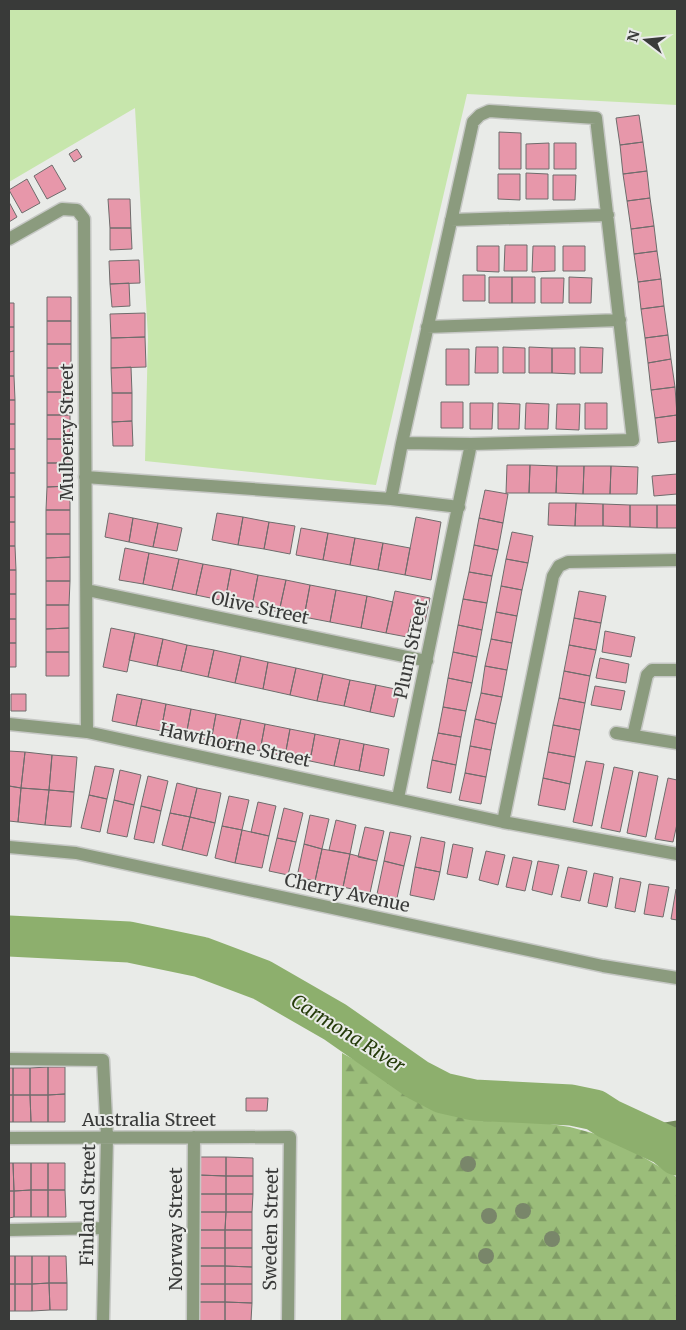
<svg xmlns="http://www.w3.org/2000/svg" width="686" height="1330" font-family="Merriweather,serif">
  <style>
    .green { fill: #c7e6ac }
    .forest { fill: url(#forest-firs) }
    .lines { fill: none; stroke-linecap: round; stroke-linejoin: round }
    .stream { stroke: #748c5d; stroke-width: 7 }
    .river { stroke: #8daf6d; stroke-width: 41 }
    .building { fill: #e797aa; stroke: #6f6c6c }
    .minor-casing { stroke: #c6c8c5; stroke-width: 15 }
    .minor { stroke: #8b9b7e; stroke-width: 12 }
    .tree { fill: #79866a }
    .labels { text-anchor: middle; stroke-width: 4; stroke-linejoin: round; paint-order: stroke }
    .street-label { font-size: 18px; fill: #393a39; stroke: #e9ebe8 }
    .water-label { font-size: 19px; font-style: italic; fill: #253b0a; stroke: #e9ebe8 }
  </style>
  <defs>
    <pattern id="forest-firs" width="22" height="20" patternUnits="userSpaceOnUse" patternTransform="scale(1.25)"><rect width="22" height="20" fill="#9bbd7a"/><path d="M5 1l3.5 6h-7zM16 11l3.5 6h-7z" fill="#7f9b65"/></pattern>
  </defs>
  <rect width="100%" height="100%" fill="#e9ebe8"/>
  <!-- green -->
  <path class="green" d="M9,9H677V105L467,94L376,485L145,461L148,337L135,108L9,182Z"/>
  <!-- forest -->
  <path class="forest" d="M342,1053L436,1105L473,1115L510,1118L570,1127L603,1136L628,1148L675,1176L677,1178V1321H341Z"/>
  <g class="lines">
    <!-- stream -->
    <path class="stream" d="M635,1131L677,1124"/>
    <!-- river -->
    <path class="river" d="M9,936L129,942L201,957L262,980L335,1022L418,1080L443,1093L474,1100L571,1105L595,1110L609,1119L665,1145L677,1155"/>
  </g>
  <!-- building -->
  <path class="building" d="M639,115L643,142L620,145L616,118Z
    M499,132L521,133V169H499Z
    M643,142L647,171L623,174L620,145Z
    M549,143V169H526V144Z
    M554,143H576V169H554Z
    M77,149L82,157L74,162L69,154Z
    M52,165L66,189L47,199L34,176Z
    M647,171L650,198L627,201L623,174Z
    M526,173L548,174V199H526Z
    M498,174H520V200L498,199Z
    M553,175H576L575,200H553Z
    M27,179L40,203L22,213L9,190Z
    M650,198L654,226L631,229L627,201Z
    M108,199H130L131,228H110Z
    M9,202L17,217L9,222Z
    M654,226L657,251L634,254L631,229Z
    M110,228H131L132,249L110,250Z
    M505,245H527V271H504Z
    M477,246H499V272L477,271Z
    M533,246H555V271L532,272Z
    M563,246H585V271H563Z
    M657,251L661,279L638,282L634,254Z
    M139,260L140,283L110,284L109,261Z
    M463,275H485V301H463Z
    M489,277H512V303H489Z
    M512,277H535V303H512Z
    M569,277L592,278L591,303H569Z
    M541,278H564L563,303H541Z
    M661,279L664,306L641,309L638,282Z
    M129,283L130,306L112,307L110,284Z
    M47,297H71V321H47Z
    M9,303H14V327H9Z
    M664,306L668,335L645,338L641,309Z
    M145,313V337L111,338L110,314Z
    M47,321H71V344H47Z
    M9,327H14V351L9,352Z
    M668,335L671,359L648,363L645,338Z
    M145,337L146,367L111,368V338Z
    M47,344H71V368H47Z
    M476,347H498V373H475Z
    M503,347L525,348V373H503Z
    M529,347L552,348V373H529Z
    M580,347L603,348L602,373H580Z
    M552,348H575V374L552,373Z
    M446,349H469V385H446Z
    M14,351V376H9V352Z
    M671,359L675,387L651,390L648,363Z
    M131,367L132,393H112L111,368Z
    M47,368H71V392H47Z
    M9,376H14L15,400H9Z
    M675,387L677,415L655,418L651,390Z
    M47,392H71L70,415H47Z
    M112,393H132V421L112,422Z
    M9,400H15V424H9Z
    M441,402H463V428H441Z
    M470,403H493L492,429H470Z
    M498,403L520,404L519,429H498Z
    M526,403L549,404L548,429H525Z
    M585,403H607V429H585Z
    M557,404H580L579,430L556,429Z
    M47,415H70V439H47Z
    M677,415V441L658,443L655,418Z
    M132,421L133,446H113L112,422Z
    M9,424H15V449H9Z
    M47,439H70V463H47Z
    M9,449H15V473H9Z
    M47,463H70V486L47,487Z
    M507,465H530L529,493H506Z
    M530,465L557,466L556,493H529Z
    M557,466H584L583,494L556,493Z
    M584,466H611L610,494H583Z
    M611,466L638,467L637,494H610Z
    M9,473H15V497H9Z
    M677,474V494L654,496L652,476Z
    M70,486V510H46L47,487Z
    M485,490L508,494L503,523L479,518Z
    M9,497H15V522H9Z
    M549,503H576L575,526L548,525Z
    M576,503L603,504V526H575Z
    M603,504L630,505V527L603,526Z
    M630,505H657V528L630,527Z
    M657,505H677V528H657Z
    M46,510H70V534H46Z
    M109,513L133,518L129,542L105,537Z
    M217,513L243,517L238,545L212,540Z
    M243,517L269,522L264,549L238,545Z
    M416,517L441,522L431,580L405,575Z
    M133,518L158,523L153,547L129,542Z
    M479,518L503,523L498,550L474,545Z
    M9,522H15V546H9Z
    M269,522L295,526L290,554L264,549Z
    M158,523L182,528L177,551L153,547Z
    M301,528L328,533L323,560L296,555Z
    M512,532L533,536L528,563L506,559Z
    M328,533L355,538L350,565L323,560Z
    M46,534H70V557L46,558Z
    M355,538L383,543L378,570L350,565Z
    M383,543L410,548L405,575L378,570Z
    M474,545L498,550L492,576L469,572Z
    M9,546H15L16,570H9Z
    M125,548L149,553L143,584L119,580Z
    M149,553L179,559L172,590L143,584Z
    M70,557V581H46V558Z
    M179,559L203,564L196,595L172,590Z
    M506,559L528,563L522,590L501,586Z
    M203,564L231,569L225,601L196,595Z
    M231,569L258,575L252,606L225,601Z
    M9,570H16V594H9Z
    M469,572L492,576L487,603L463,599Z
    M258,575L286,580L279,612L252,606Z
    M286,580L310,585L304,617L279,612Z
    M46,581H70L69,605H46Z
    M310,585L336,590L330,622L304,617Z
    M501,586L522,590L517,616L496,612Z
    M336,590L367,596L361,628L330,622Z
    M395,591L430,598L425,622L411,619L407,637L386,633Z
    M579,591L606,596L601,623L574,618Z
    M9,594H16V619H9Z
    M367,596L393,602L386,633L361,628Z
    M463,599L487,603L482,630L458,625Z
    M46,605H69V628L46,629Z
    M496,612L517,616L512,643L491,639Z
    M574,618L601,623L596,650L569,645Z
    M9,619H16V643H9Z
    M458,625L482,630L477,657L453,652Z
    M69,628V652H46V629Z
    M111,628L135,633L127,672L103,667Z
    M605,631L635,637L631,657L602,652Z
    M135,633L163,639L157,666L129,660Z
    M163,639L187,645L181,671L157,666Z
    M491,639L512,643L507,670L485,666Z
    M9,643H16V667H9Z
    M187,645L214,650L208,677L181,671Z
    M569,645L596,650L590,676L564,671Z
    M214,650L241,656L235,683L208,677Z
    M46,652H69V676H46Z
    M453,652L477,657L472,683L448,678Z
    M241,656L268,662L263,689L235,683Z
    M600,658L629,664L626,683L596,678Z
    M268,662L296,668L290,695L263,689Z
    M485,666L507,670L502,697L481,693Z
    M296,668L323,674L317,701L290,695Z
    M564,671L590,676L585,703L559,698Z
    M323,674L350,680L344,706L317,701Z
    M448,678L472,683L466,711L443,707Z
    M350,680L376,685L370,712L344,706Z
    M376,685L400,690L394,717L370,712Z
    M595,686L625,691L621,710L591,705Z
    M481,693L502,697L496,724L475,719Z
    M11,694H26V711H11Z
    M117,694L142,699L136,726L112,721Z
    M559,698L585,703L580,730L553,725Z
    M142,699L166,704L161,731L136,726Z
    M166,704L191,709L186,736L161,731Z
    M443,707L466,711L461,737L438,733Z
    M191,709L216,714L211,741L186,736Z
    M216,714L241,719L235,746L211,741Z
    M241,719L265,724L260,751L235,746Z
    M475,719L496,724L491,750L470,746Z
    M265,724L290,729L285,756L260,751Z
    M553,725L580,730L575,757L548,752Z
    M290,729L315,734L310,761L285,756Z
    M438,733L461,737L456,765L432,760Z
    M315,734L340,739L334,766L310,761Z
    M340,739L364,744L359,771L334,766Z
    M364,744L389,749L384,776L359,771Z
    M470,746L491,750L486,777L465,773Z
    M9,751L25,752L21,788L9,786Z
    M25,752L52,755L49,790L21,788Z
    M548,752L575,757L570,784L543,778Z
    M52,755L77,757L74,792L49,790Z
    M432,760L456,765L451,793L427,788Z
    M586,761L604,764L592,826L573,822Z
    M95,766L114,769L107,799L89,795Z
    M614,767L633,771L620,832L601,828Z
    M120,770L141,775L134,805L114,800Z
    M639,772L658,776L646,837L627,833Z
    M465,773L486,777L481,804L459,800Z
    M148,776L168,781L161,811L141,806Z
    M543,778L570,784L565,810L538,805Z
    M668,778L677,780V824L673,842L655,839Z
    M177,783L197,788L190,817L170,813Z
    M9,786L21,788L18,822L9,821Z
    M21,788L49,790L45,825L18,822Z
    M197,788L221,793L215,823L190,817Z
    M49,790L74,792L71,827L45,825Z
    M89,795L107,799L100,832L81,828Z
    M229,796L249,800L242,830L222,826Z
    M114,800L134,805L127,837L107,833Z
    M258,802L276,806L269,836L251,832Z
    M141,806L161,811L154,843L134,839Z
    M284,808L303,813L296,842L277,838Z
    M170,813L190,817L182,850L162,845Z
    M310,815L329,819L322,849L304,844Z
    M190,817L215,823L207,856L182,850Z
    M336,820L356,825L350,854L329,850Z
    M222,826L242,830L235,863L215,858Z
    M365,827L384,831L377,861L358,857Z
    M242,830L269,836L262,868L235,863Z
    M390,832L411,836L404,866L384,861Z
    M421,837L445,842L440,872L415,867Z
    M277,838L296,842L288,875L269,871Z
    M304,844L322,849L315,881L297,877Z
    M453,844L473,848L467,878L447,874Z
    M322,849L350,854L343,887L315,881Z
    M486,851L505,855L498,885L479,880Z
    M350,854L377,861L370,893L343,887Z
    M513,857L532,861L525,891L506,887Z
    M384,861L404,866L397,898L377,894Z
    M538,861L559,865L552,895L532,890Z
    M415,867L440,872L434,900L410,895Z
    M568,867L587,871L580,901L561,897Z
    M594,873L613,877L607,907L588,903Z
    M620,878L641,882L635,912L615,908Z
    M649,884L669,887L663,917L644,914Z
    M676,889H677V920L671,919Z
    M48,1067H65V1094L48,1095Z
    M48,1067V1095H30V1068Z
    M9,1068H13V1095H9Z
    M13,1068H30V1095H13Z
    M65,1094V1122H48V1095Z
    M9,1095H13V1122H9Z
    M13,1095H30L31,1122H13Z
    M30,1095H48V1122H31Z
    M246,1098H268L267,1111H246Z
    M199,1157H226V1176L198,1175Z
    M226,1157L253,1158V1176H226Z
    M9,1163H13L14,1191H9Z
    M13,1163H31V1190L14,1191Z
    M31,1163H48V1190H31Z
    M48,1163H65V1190H48Z
    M198,1175L226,1176V1194H198Z
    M226,1176H253V1194H226Z
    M31,1190H48V1217H31Z
    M31,1190V1217H14V1191Z
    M48,1190H65L66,1217H48Z
    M9,1191H14V1217L9,1218Z
    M198,1194H226V1212H198Z
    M226,1194H253L252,1212H226Z
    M198,1212H226L225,1230H198Z
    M226,1212H252V1230H225Z
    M198,1230H225V1248H198Z
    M225,1230H252V1248H225Z
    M198,1248H225V1266H198Z
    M225,1248H252V1267L225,1266Z
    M9,1256H15V1284H9Z
    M15,1256H32V1284H15Z
    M32,1256H49V1283L32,1284Z
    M49,1256H66L67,1283H49Z
    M198,1266H225V1284H197Z
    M225,1266L252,1267V1284H225Z
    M49,1283H67V1310H50Z
    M49,1283L50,1310L32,1311V1284Z
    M9,1284H15V1311H9Z
    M15,1284H32V1311H15Z
    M197,1284H225V1302H197Z
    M225,1284H252V1303L225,1302Z
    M197,1302H225V1321H197Z
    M225,1302L252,1303L251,1321H225Z"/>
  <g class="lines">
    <defs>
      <path id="minor" d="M451,220L608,215
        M9,239L62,209L77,210L84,219L87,732
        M427,327L620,320
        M85,477L391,499L459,507
        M391,499L402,443L473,122L480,115L489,111L596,118L633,440L471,444L402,443
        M87,590L427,661
        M9,724L87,732L503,822L677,854
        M616,733L677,743
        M633,736L647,675L652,670H677
        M398,798L471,444
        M503,822L553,576L559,566L568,562L677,560
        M9,847L76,853L603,966L677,978
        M9,1059L103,1060L107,1137L103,1321
        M9,1138L290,1137L288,1321
        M9,1230L105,1228
        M193,1321L194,1137"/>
    </defs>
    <!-- minor casing -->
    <use href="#minor" class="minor-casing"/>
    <!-- minor -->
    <use href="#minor" class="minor"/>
  </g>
  <!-- trees -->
  <g class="tree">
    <circle cx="468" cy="1164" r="8"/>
    <circle cx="523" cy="1211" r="8"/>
    <circle cx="489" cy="1216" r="8"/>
    <circle cx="552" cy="1239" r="8"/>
    <circle cx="486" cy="1256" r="8"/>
  </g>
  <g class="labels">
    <!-- street labels -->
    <g class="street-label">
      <text transform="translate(67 432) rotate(-90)" y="6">Mulberry Street</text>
      <text transform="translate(260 608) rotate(12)" y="6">Olive Street</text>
      <text transform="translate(411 649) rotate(-78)" y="6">Plum Street</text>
      <text transform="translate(235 745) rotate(12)" y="6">Hawthorne Street</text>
      <text transform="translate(347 893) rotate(12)" y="6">Cherry Avenue</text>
      <text x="149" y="1126">Australia Street</text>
      <text transform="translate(88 1205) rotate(-89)" y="6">Finland Street</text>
      <text transform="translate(176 1229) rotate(-90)" y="6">Norway Street</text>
      <text transform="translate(271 1229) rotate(-89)" y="6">Sweden Street</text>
    </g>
    <!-- water labels -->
    <g class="water-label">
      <text transform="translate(348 1033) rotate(32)" y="7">Carmona River</text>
    </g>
  </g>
  <!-- border -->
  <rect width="686" height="1330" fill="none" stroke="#393a39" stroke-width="20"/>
  <!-- north arrow -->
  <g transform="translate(646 40) rotate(286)" stroke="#e9ebe8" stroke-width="4" paint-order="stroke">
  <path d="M0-4L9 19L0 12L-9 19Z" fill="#393a39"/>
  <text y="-8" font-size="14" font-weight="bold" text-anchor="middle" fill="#393a39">N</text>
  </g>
</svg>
